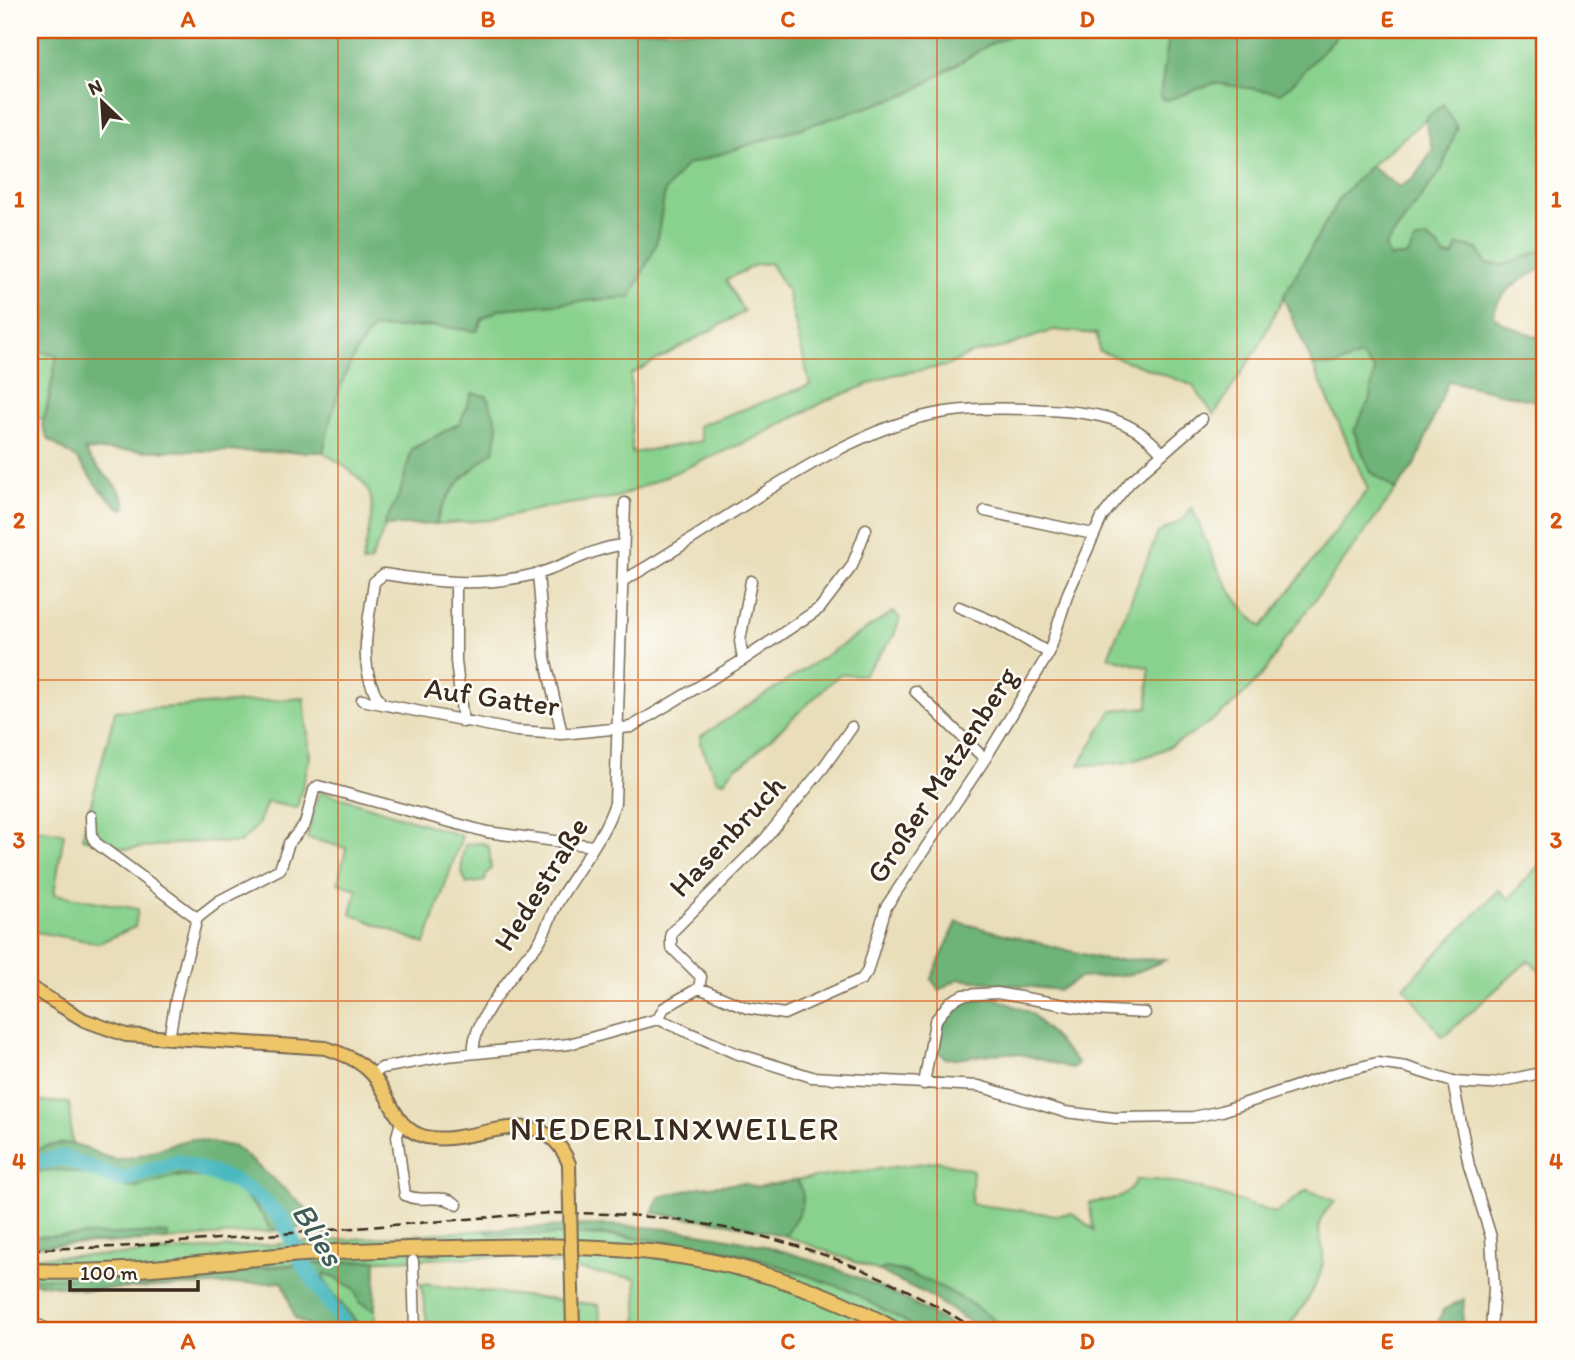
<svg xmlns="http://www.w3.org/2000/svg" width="1575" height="1360" font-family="Itim,sans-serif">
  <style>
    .green { fill: #89d28e; stroke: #627e56; stroke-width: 2; fill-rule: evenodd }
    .forest { fill: #6eb479; stroke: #546f4c; stroke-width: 2 }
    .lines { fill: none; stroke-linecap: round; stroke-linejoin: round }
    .river { stroke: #4ab9c0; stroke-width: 16 }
    .minor-casing { stroke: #786954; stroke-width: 13 }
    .major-casing { stroke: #786954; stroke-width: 16 }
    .highway-casing { stroke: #786954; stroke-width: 18 }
    .minor { stroke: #fff; stroke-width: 10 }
    .major { stroke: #eec569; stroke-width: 12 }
    .highway { stroke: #eec569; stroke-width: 14 }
    .rail { stroke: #3b2a1e; stroke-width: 2.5; stroke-dasharray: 10 5; stroke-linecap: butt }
    .major-bridge-casing { stroke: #786954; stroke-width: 16; stroke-linecap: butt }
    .major-bridge { stroke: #eec569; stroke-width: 12 }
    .grid { fill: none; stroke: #d7540e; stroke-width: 2; stroke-opacity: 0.55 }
    .labels { text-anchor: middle; stroke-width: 5; stroke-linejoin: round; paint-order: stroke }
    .street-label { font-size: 30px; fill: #3b2a1e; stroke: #fdfcf7 }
    .water-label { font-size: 32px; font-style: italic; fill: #405c57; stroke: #fdfcf7 }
    .quarter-label { font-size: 33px; letter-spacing: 2px; fill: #3b2a1e; stroke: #fdfcf7 }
    .neatline { fill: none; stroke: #d7540e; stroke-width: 2.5 }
    .grid-label { font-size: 23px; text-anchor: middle; font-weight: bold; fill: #d7540e }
  </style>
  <rect width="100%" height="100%" fill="#fdfcf7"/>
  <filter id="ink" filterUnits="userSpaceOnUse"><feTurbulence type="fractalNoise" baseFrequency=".0143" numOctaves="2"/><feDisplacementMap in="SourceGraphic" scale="14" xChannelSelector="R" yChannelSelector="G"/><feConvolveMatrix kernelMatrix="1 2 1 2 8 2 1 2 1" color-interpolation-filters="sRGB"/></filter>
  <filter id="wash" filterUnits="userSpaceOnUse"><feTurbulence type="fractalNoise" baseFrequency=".00686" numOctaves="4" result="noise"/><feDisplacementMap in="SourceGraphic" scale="28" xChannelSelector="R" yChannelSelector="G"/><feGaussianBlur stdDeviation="1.57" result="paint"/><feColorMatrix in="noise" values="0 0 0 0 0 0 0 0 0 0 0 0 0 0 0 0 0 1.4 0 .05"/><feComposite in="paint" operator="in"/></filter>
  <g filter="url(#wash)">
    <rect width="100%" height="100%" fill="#e9deb9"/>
    <!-- green -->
    <path class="green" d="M1025,30H1170L1160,97L1167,100L1215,83L1291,85L1342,30H1531L1545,35V249L1505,265L1486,264L1478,249L1445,257L1439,247L1408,256L1389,257L1385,246L1442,169L1443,105L1370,166L1341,196L1283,297L1259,346L1214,415L1192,385L1099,351L1097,334L1053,330L1005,347L970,354L947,366L892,375L826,401L753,439L618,497L548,507L490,520L436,524C445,490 468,472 494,451L498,426L487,396L472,393L460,423L412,449L400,493L370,562L362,563C376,496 384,491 323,452C331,411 345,359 373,329L434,326L477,331L482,319L500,309L630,297L656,245L665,191L686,165L908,94L990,44ZM770,263L787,290L810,385L698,426L702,441L632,453L631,374L744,312L726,280L755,265Z
      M30,348L57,356L44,419L30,418Z
      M1360,356L1375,370L1370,401L1354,432L1370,471L1396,490L1282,644C1258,695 1183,749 1128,762C1113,765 1095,764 1079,765L1112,710L1148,707L1149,668L1108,657L1158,533L1185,518L1192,507C1210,551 1224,595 1262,627L1368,489L1313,365L1335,366Z
      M893,612L900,618L893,638L863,675L840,674L743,764L736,766L723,782L717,780L700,743L701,736Z
      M304,698L310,756L297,808L267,802L258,825L240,843L194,842L127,849L82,838L115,711Z
      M323,792L462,836L425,944L351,914L357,889L338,883L346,848L307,838L318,795Z
      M30,828L64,833L54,894L138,909L135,927L99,943L30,931Z
      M483,843L489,847L491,869L486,874L485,881L467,884C460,874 460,855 466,844Z
      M1545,858V976L1529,960L1443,1037L1404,987L1499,890L1509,899Z
      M30,1101L69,1103L72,1144L48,1146L30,1152Z
      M938,1161L973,1170L971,1204L1056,1215L1072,1213L1094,1230L1089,1203C1107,1200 1129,1200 1136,1180C1182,1177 1231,1200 1276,1213L1307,1190L1336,1201C1303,1230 1329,1236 1322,1267C1316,1291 1300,1311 1286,1330H1008L967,1301L904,1271L885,1268L879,1271L786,1236C795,1213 812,1207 797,1180Z
      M57,1168L85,1174L218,1178L240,1191L265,1218L271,1231L167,1240V1235L30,1237V1173Z
      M486,1230L496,1235C642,1230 795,1246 920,1330H873L848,1322L864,1330H638L636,1278L601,1274L517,1256L317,1262L115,1278H30V1257L119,1255Z
      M325,1273L354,1288L360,1303L375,1310V1324L391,1330H363L329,1289L323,1276Z
      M421,1284L599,1305L601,1328L618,1330H455L427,1322Z"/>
    <!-- forest -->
    <path class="forest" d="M30,30H1025L990,44L908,94L686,165L665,191L656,245L631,297L500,309L482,319L477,331L434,326L373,329C345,358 331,412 323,452L85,450C95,472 122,483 126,507L121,509L100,490L77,459L48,439L42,425L47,411L57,356L30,348Z
      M1170,30H1342L1291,85L1280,93L1215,83L1167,100L1160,97Z
      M1443,104L1457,128L1442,169L1385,246L1389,257L1408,256L1414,241L1427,238L1439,247L1445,257L1454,256L1458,245L1478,249L1486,264L1505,265L1545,249V267C1525,278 1497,290 1494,315L1501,323L1545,340V416L1540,402L1448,381L1416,463L1396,490L1370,471L1354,431L1369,401L1375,370L1360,356L1335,366L1313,365L1283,297L1341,196L1370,166L1399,187L1414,178L1433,150L1425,119Z
      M472,393L487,396L498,426L494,451C468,472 445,490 436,524L383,526L400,493L412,449L460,423Z
      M957,922L1106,960L1168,959L1132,974L1080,978L1060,990L958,979L939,990L931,979Z
      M974,998H995L1031,1013L1078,1063L1073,1068C1053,1064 1032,1055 1012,1053C988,1052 968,1060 945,1058L938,1051C942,1020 942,1010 974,998Z
      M193,1139L236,1147L316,1217V1226L271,1231C255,1195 217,1168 176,1176C159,1180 142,1189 124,1187C115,1186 106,1181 98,1178C73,1170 55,1168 30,1173V1152C43,1147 59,1142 73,1144C88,1146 104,1160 120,1159C147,1157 166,1143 193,1139Z
      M797,1180C812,1207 795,1213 786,1236L730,1223L652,1213L659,1197L700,1187L742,1183L757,1187Z
      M593,1225C729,1226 843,1259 959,1330H920L848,1290L754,1257L716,1248L615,1235H496L487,1233L486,1230Z
      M142,1233L168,1234L167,1240L30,1246V1237Z
      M376,1260L375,1310L360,1303L354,1288L325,1273L323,1277L329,1289L363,1330H317L295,1318L283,1282L87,1290L30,1282V1278H115Z
      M885,1268C929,1275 973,1303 1008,1330H983L924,1293L879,1271Z
      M1464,1299L1462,1330H1435L1443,1310Z"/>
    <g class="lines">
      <!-- river -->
      <path class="river" d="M30,1164L62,1157L121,1180L178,1162L232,1180L258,1196L283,1220L303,1264L348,1330"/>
    </g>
  </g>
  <g filter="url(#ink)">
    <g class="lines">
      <defs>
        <path id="minor" d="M985,511L1093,534
          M538,573L545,657L562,734
          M622,581C719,529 836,428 946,412C980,407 1014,408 1047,410C1092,412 1133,417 1162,453
          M456,583V661L463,722
          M959,607L997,623L1049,653
          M743,660L740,641L751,581
          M915,691L985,759
          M362,700L516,731L562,734L631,727L743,660L820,608L852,566L866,529
          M381,703C355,666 369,624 374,582L384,574C437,583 487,587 540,573C567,565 594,548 622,545
          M91,816L92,836L96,843L197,918
          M699,988L701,977L671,947V933L765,839L823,768L852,727
          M658,1019L664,1008L699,988L747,1008L784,1014L862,979L867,972L886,907L985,759L1049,653L1068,593L1102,517L1130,482L1202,419
          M169,1039L176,998L197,918L219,901L280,869L289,843L305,824L314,790L318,786L487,832L593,846
          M474,1053C470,1024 509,981 526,957C544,943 547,921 558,902C577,869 603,839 615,803L625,503
          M372,1074L382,1068L447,1056L569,1044L658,1019L735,1053L812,1077L979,1086L1065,1112L1115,1118L1193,1117L1222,1111L1336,1073L1377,1063L1406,1067L1453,1082L1490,1084L1545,1072
          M1453,1082L1469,1166L1491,1237L1494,1288L1491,1330
          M924,1084L935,1021L950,1002L963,995L997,993L1093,1010L1145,1013
          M401,1122L397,1136L405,1195C421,1204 444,1192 457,1205
          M413,1261L415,1330
          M30,1321L49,1330"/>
        <path id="major" d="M30,987L84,1020L126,1035L326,1048C343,1054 359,1060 372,1074C392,1096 393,1129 426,1137C473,1148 542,1094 569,1164"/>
        <path id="highway" d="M30,1271C112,1275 195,1264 277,1256C335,1251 393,1249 452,1248C617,1242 748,1248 896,1330"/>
      </defs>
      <!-- minor casing -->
      <use href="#minor" class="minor-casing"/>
      <!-- major casing -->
      <use href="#major" class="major-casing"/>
      <!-- highway casing -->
      <use href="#highway" class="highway-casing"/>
      <!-- minor -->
      <use href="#minor" class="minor"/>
      <!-- major -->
      <use href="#major" class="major"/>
      <!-- highway -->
      <use href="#highway" class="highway"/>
      <!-- rail -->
      <path class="rail" d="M30,1249L118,1247L530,1214C689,1207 842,1242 976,1330"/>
      <defs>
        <path id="major-bridge" d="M569,1164L573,1330"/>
      </defs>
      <!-- major-bridge casing -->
      <use href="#major-bridge" class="major-bridge-casing"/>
      <!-- major-bridge -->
      <use href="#major-bridge" class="major-bridge"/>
    </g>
  </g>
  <!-- grid -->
  <path class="grid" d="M338,30V1330M638,30V1330M937,30V1330M1237,30V1330M30,359H1545M30,680H1545M30,1001H1545"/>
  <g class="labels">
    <!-- street labels -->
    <g class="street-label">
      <text transform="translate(492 697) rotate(8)" y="10">Auf Gatter</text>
      <text transform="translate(942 775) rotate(-57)" y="10">Großer Matzenberg</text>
      <text transform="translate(727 836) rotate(-47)" y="10">Hasenbruch</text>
      <text transform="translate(541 884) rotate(-58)" y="10">Hedestraße</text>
    </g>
    <!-- water labels -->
    <g class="water-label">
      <text transform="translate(318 1234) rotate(58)" y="11">Blies</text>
    </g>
    <!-- quarter labels -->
    <g class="quarter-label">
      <text x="675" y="1140">NIEDERLINXWEILER</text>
    </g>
  </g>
  <!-- margin -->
  <rect width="1575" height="1360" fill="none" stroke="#fdfcf7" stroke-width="77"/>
  <!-- north arrow -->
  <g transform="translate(102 102) rotate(335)" stroke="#fdfcf7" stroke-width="5" paint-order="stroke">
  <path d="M0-5L12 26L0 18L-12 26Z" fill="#3b2a1e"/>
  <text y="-10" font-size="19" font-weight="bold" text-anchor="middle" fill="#3b2a1e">N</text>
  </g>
  <!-- scale -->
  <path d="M70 1280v10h128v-10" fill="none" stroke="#3b2a1e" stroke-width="3.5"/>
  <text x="80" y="1280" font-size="21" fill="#3b2a1e" stroke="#fdfcf7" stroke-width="5" paint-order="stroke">100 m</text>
  <rect x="38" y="38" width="1498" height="1284" class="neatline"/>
  <g class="grid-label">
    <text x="188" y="27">A</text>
    <text x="488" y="27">B</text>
    <text x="788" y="27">C</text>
    <text x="1087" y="27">D</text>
    <text x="1387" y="27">E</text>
    <text x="19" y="207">1</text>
    <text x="1556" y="207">1</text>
    <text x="19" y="528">2</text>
    <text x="1556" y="528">2</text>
    <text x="19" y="848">3</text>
    <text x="1556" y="848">3</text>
    <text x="19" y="1169">4</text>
    <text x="1556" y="1169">4</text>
    <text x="188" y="1349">A</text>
    <text x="488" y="1349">B</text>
    <text x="788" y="1349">C</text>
    <text x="1087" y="1349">D</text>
    <text x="1387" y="1349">E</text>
  </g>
</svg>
